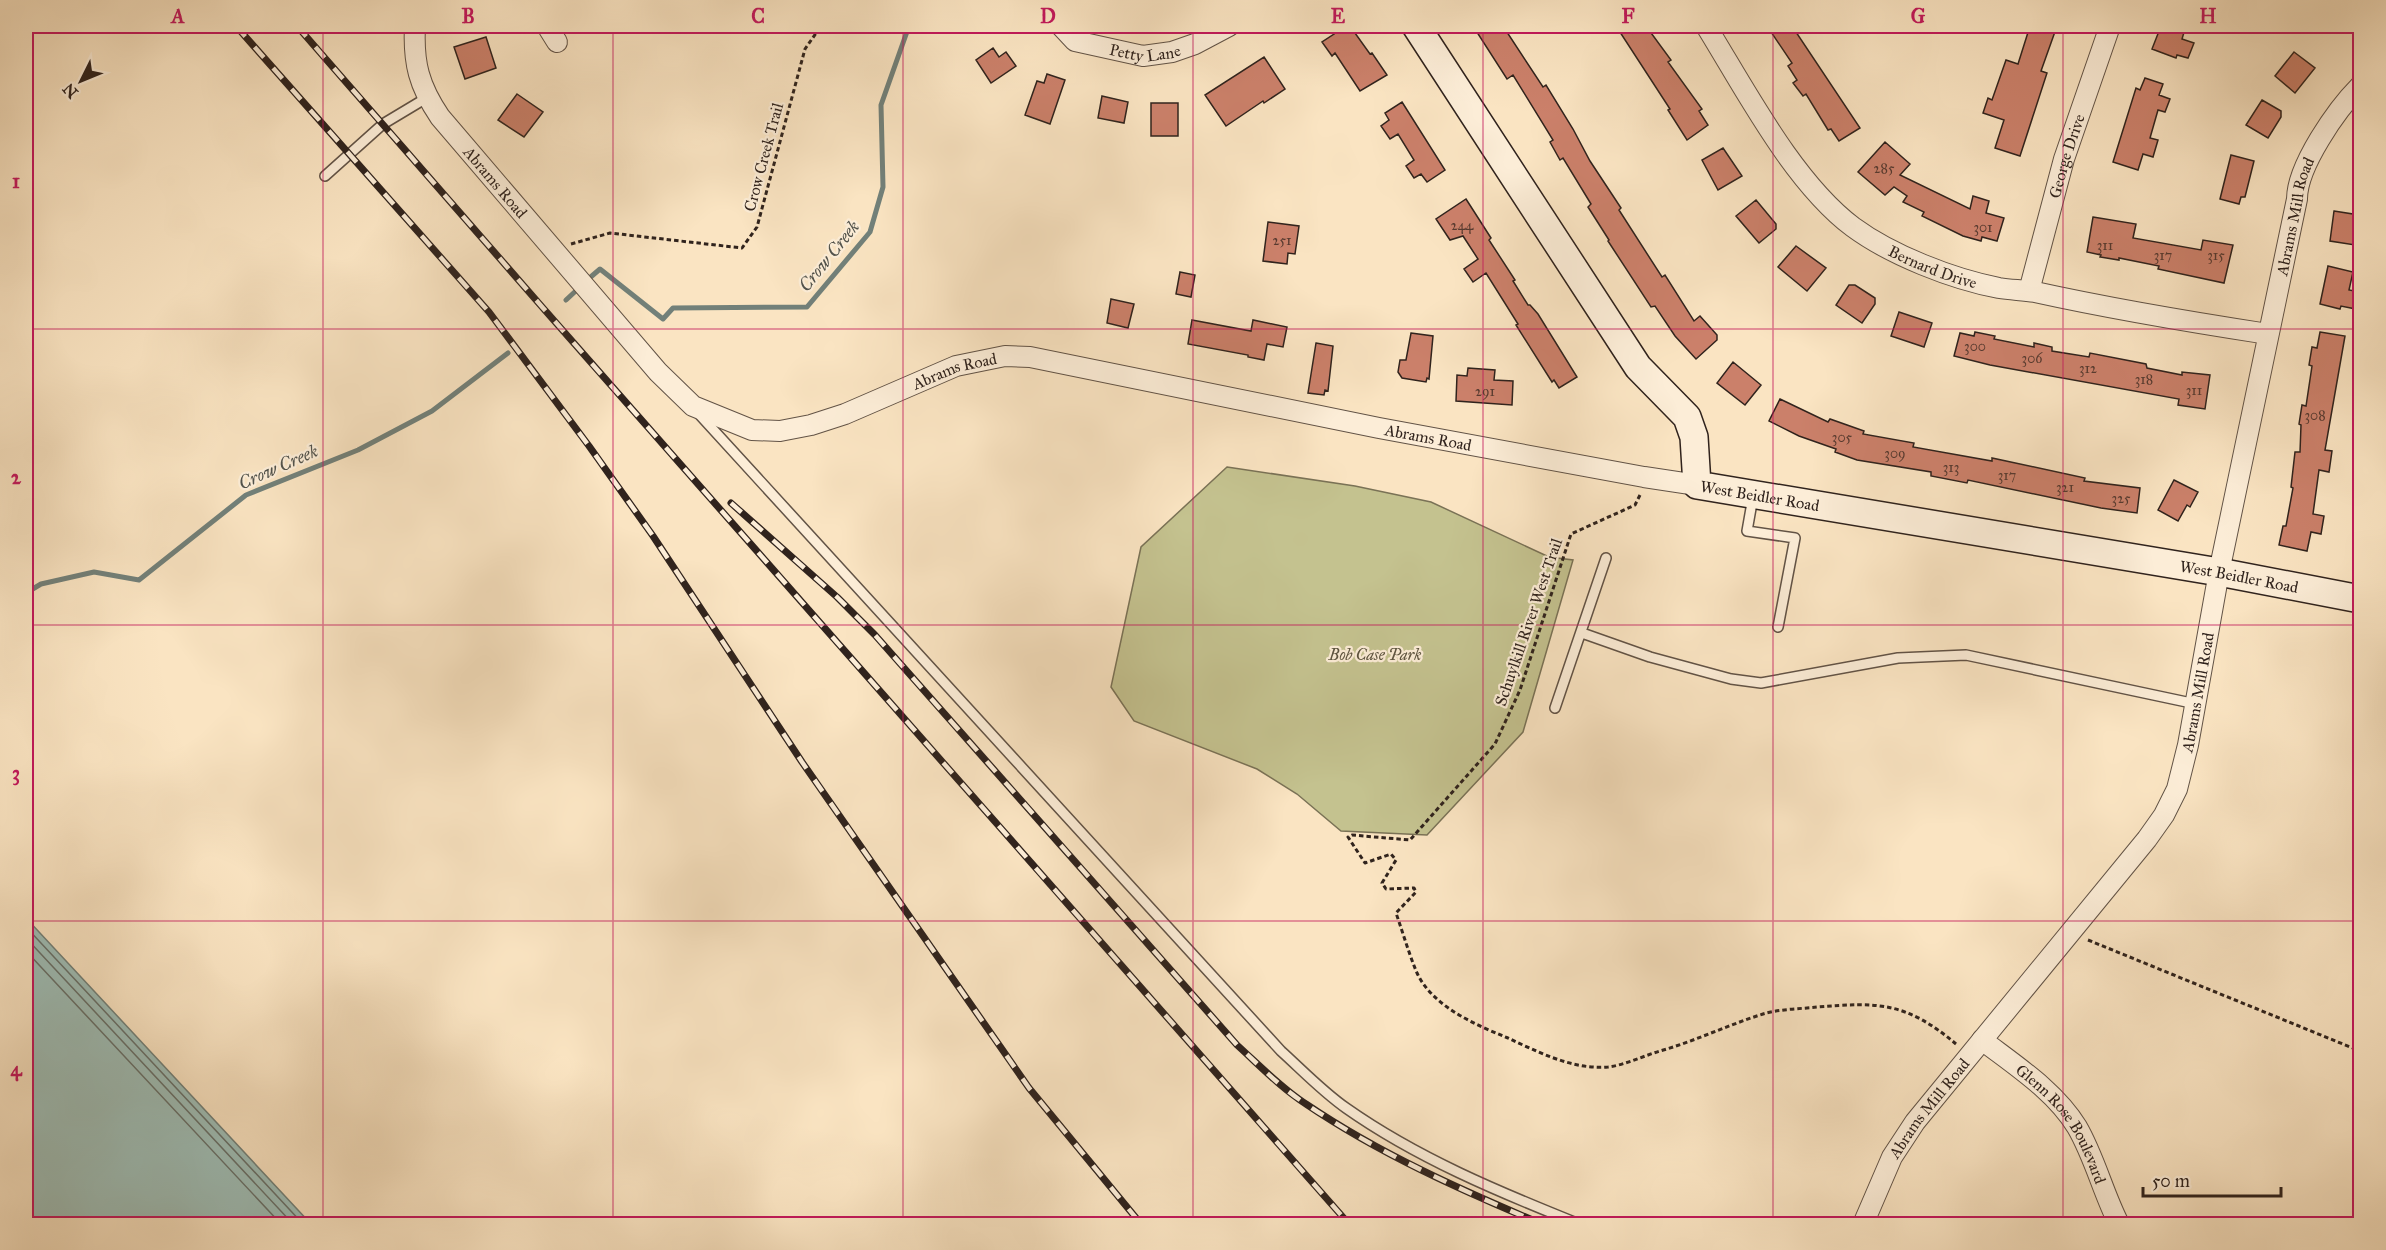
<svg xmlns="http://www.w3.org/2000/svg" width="2386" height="1250" font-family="'IM FELL Great Primer',serif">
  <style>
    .green { fill: #c4c28f; stroke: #7a7256; stroke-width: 1.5 }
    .water { fill: #9ebeb7; stroke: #728079; stroke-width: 1.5 }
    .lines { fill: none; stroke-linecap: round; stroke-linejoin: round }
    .shore { stroke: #67706a; stroke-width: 1.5 }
    .stream { stroke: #728079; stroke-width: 5 }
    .building { fill: #cb806a; stroke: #30231d; stroke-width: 1.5 }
    .lane-casing { stroke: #625346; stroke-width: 12 }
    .street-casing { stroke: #625346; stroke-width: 22 }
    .secondary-casing { stroke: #30231d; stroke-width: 30 }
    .path { stroke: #30231d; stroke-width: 3; stroke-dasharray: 4.5 3; stroke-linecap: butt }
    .lane { stroke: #fcedd7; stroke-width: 9 }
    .street { stroke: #fcedd7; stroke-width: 20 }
    .secondary { stroke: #fcedd7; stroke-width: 27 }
    .rail-casing { stroke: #30231d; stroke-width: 7 }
    .rail { stroke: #fcedd7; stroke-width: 4.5; stroke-dasharray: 14; stroke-linecap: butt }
    .grid { fill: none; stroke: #c2185b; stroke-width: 1.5; stroke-opacity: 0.55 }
    .labels { text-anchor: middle; stroke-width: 4.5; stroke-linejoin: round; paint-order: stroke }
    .number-label { font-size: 14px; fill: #573a30 }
    .street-label { font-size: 16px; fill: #30231d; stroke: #fcedd7 }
    .park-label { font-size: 16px; font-style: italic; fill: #5c533f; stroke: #fcedd7 }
    .water-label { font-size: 18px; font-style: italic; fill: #51524b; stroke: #fcedd7 }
    .neatline { fill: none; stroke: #c2185b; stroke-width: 2 }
    .grid-label { font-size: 20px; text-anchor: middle; font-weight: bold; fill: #c2185b }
  </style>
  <rect width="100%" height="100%" fill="#fae4c2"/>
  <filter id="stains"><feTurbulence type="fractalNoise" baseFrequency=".00333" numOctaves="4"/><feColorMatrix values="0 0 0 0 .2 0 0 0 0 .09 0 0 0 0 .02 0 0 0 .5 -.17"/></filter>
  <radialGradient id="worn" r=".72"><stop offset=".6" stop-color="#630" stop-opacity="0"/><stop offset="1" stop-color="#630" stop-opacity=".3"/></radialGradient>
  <!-- green -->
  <path class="green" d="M1227,467L1355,486L1431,502L1549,557L1573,560L1523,732L1427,835L1341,831L1297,794L1257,769L1134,721L1111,687L1141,547Z"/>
  <!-- water -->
  <path class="water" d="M26,918L311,1224H26Z"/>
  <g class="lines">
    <!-- shore -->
    <path class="shore" d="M26,927L303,1224
      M26,938L293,1224
      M26,951L281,1224"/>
    <!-- stream -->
    <path class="stream" d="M586,281L600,269L663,319L673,308L807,307L870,232L883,187L881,105L909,26
      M566,300L580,287
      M26,593L41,584L94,572L139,580L246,495L358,450L432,411L508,353"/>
  </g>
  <!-- building -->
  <path class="building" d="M1328,26H1350L1370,54L1372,53L1387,75L1360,91L1335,53L1332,56L1322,42L1334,34Z
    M1473,26H1503L1543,87L1546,85L1573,129L1590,161L1621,208L1619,210L1662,277L1665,275L1694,321L1700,316L1717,335V340L1696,359L1675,336L1655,306L1651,307L1608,241L1609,240L1588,207L1591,204L1563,158L1560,160L1550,142L1553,140L1513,75L1507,79Z
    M1616,26H1646L1671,60L1668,62L1702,109L1699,111L1708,125L1687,140L1668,110L1670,109Z
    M1767,26H1792L1860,128L1839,141L1831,129L1828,130L1806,94L1803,96L1793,83L1797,80L1788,66L1792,63Z
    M2030,26H2057L2041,71L2047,73L2020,156L1995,148L2004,120L1983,113L1988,98L1992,100L2006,60L2018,64Z
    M2161,26H2174L2185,29L2182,39L2194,43L2188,58L2177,55L2176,58L2152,49Z
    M486,37L496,68L465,79L454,47Z
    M993,48L999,57L1006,52L1016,66L991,83L976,60Z
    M2294,52L2315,68L2295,93L2275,76Z
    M1264,57L1285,89L1264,103L1263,101L1226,126L1205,95Z
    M1047,74L1065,80L1050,124L1025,115L1037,81L1044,83Z
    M2145,78L2163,84L2159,95L2170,99L2165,112L2158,110L2150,138L2158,140L2153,157L2143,154L2138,170L2113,162L2136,88L2140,90Z
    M517,94L543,112L524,137L498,120Z
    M1102,96L1128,102L1124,123L1098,118Z
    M2262,100L2281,111V117L2268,138L2246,125Z
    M1402,102L1445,170L1427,182L1421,174L1414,178L1406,166L1414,160L1398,134L1390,139L1381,126L1389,120L1385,113Z
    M1151,103H1178V136H1151Z
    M1885,142L1910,164L1900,175L1970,209L1973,196L1989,201L1986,213L2004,218L1997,241L1982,237L1981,241L1963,236L1922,216L1924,212L1903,202L1907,196L1894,187L1885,195L1858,172Z
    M1723,148L1742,176L1718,190L1702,160Z
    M2231,155L2254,161L2245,197H2241L2239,204L2220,199Z
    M1466,199L1491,238L1489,240L1515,280L1513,281L1528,305H1530L1538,314L1577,377L1559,388L1554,380L1552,382L1516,325L1518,324L1486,273L1473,282L1464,269L1478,259L1463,236L1450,240L1436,219Z
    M1756,200L1776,224V229L1759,243L1736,216Z
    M2334,211L2359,215L2355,245L2330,241Z
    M2093,217L2136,224L2133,238L2201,250L2203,240L2233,245L2224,283L2158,269L2159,266L2119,258V260L2100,257L2101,255L2087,252Z
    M1268,222L1299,226L1295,254L1288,253L1287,264L1263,261Z
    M1796,246L1826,268L1807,291L1778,267Z
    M2328,266L2353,272L2349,290L2360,292L2356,309L2341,306L2340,309L2320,304Z
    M1180,272L1195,275L1191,297L1176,294Z
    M1849,285H1855L1875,298V304L1862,323L1836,305Z
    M1111,299L1134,304L1128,328L1107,323Z
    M1899,312L1932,323L1924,347L1891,336Z
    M1192,320L1251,331L1253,320L1287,327L1283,347L1267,344L1264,360L1248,357V355L1188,344Z
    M1975,332L1995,336L1994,339L2034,347V343L2052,347V351L2089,357L2090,353L2146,364L2147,368L2182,375V372L2210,375L2205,409L2178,405L2179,399L1990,365L1954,356L1960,333L1974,336Z
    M2320,332L2345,336L2325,450L2332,451L2329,472L2319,470L2313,514L2324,516L2321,534L2311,532L2307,551L2279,545L2283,526H2286L2293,488L2291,487L2295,452H2300L2301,425L2299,424L2302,405L2306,406L2312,366L2309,365L2312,347L2317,348Z
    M1411,333L1433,336L1429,379L1427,378L1426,382L1402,378L1398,372L1400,360H1406Z
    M1316,343L1333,346L1328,391L1325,390L1324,395L1308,393Z
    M1733,362L1761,385L1745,405L1717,383Z
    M1468,368L1495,370L1494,380L1513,381L1512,405L1456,401L1457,375L1467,376Z
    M1780,399L1828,422L1830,419L1864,431L1863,434L1914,443L1913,447L1992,461V458L2085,478L2084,481L2140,488L2137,513L2101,508L1968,480L1967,483L1931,476V472L1857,460L1835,452L1836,449L1799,436L1769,421Z
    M2174,480L2198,492L2190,507L2187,505L2178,521L2158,510Z"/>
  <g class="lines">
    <defs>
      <path id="lane" d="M325,176L383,124L428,97
        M698,413L1281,1051C1302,1070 1323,1092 1346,1108C1417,1158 1499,1192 1579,1224
        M1753,497L1747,531L1795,538L1778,627
        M1582,633L1650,657L1731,679L1761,683L1898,658L1966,655L2196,704
        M1555,708L1606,558"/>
      <g id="street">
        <path id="s1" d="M415,26C413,63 419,86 440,117L658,372L693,406L752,430L780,431L811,425L845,414L956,366L1005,356L1030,357L1379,428L1644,477L1697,485"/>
        <path d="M547,26L557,42"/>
        <path id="s2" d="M1061,26L1075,41L1143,56L1172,52L1195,44L1229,26"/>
        <path id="s3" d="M1706,26C1745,89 1793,182 1853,227C1891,255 1952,279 1999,288C2011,290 2023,290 2035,292C2112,309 2190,322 2268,334"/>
        <path id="s4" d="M2029,291L2064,159L2110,26"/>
        <path id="s5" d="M1982,1040C2016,1066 2055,1091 2077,1127C2095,1158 2103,1193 2119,1224"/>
        <path id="s6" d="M1864,1222L1892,1157L1915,1122L2147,839L2164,815L2177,789L2188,745L2219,572L2297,199C2297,166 2337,109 2360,86"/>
      </g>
      <g id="secondary">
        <path id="s7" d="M1416,26L1638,367L1687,417L1694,437L1697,485L2219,572L2360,599"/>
      </g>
    </defs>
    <!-- lane casing -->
    <use href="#lane" class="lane-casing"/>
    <!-- street casing -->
    <use href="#street" class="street-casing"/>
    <!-- secondary casing -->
    <use href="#secondary" class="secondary-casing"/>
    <!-- path -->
    <path class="path" d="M571,244L610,233L742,248L757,227L805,49L821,26
      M1640,495L1635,505L1571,534L1520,690L1495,744L1410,840L1352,835L1348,837L1365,863L1391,854L1396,860L1382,883L1386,889L1414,888L1416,892L1396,913C1403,933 1409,954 1417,973C1433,1007 1476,1025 1508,1038C1538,1052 1573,1070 1608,1067C1625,1065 1643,1056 1660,1051C1695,1041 1728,1025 1763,1014C1779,1009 1800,1009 1817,1007C1879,1002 1906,1002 1956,1044
      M2088,940L2360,1051"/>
    <!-- lane -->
    <use href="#lane" class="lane"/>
    <!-- street -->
    <use href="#street" class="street"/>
    <!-- secondary -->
    <use href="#secondary" class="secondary"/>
    <defs>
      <path id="rail" d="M236,26L489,312L589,446L653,536L802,762L1029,1088L1141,1224
        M297,26L543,308L1349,1224
        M731,503L837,597L875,635L1237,1045C1259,1065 1281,1088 1306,1104C1380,1154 1461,1190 1542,1224"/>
    </defs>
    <!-- rail casing -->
    <use href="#rail" class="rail-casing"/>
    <!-- rail -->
    <use href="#rail" class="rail"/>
  </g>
  <!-- grid -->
  <path class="grid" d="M323,26V1224M613,26V1224M903,26V1224M1193,26V1224M1483,26V1224M1773,26V1224M2063,26V1224M26,329H2360M26,625H2360M26,921H2360"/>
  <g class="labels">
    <!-- number labels -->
    <g class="number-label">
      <text x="1884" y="173">285</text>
      <text x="1462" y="230">244</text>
      <text x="1983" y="232">301</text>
      <text x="1282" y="245">251</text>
      <text x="2105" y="250">311</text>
      <text x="2163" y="260">317</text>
      <text x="2216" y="260">315</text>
      <text x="1975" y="351">300</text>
      <text x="2032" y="363">306</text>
      <text x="2088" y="373">312</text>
      <text x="2144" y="384">318</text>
      <text x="2194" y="395">311</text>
      <text x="1485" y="396">291</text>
      <text x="2315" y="420">308</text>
      <text x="1842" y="442">305</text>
      <text x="1895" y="458">309</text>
      <text x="1951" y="472">313</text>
      <text x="2007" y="480">317</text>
      <text x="2065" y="492">321</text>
      <text x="2121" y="503">325</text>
    </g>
    <!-- street labels -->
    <g class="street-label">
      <text dy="6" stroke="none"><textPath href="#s2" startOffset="92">Petty Lane</textPath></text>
      <text transform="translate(763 157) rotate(-75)" y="6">Crow Creek Trail</text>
      <text dy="6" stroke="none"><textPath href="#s4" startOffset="140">George Drive</textPath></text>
      <text dy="6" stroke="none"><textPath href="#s1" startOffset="182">Abrams Road</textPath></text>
      <text dy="6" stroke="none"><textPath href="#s6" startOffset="1122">Abrams Mill Road</textPath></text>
      <text dy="6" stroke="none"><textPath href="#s3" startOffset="340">Bernard Drive</textPath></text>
      <text dy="6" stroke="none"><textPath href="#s1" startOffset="758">Abrams Road</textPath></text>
      <text dy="6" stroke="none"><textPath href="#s1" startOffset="1242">Abrams Road</textPath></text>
      <text dy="6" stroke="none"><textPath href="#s7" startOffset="610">West Beidler Road</textPath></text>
      <text dy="6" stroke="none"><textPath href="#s7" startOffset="1096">West Beidler Road</textPath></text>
      <text transform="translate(1528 622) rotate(-71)" y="6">Schuylkill River West Trail</text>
      <text dy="6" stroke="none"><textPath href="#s6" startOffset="636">Abrams Mill Road</textPath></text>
      <text dy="6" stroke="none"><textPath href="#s6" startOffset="132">Abrams Mill Road</textPath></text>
      <text dy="6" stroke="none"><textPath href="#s5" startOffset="118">Glenn Rose Boulevard</textPath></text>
    </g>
    <!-- park labels -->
    <g class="park-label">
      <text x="1375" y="660">Bob Case Park</text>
    </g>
    <!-- water labels -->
    <g class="water-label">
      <text transform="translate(829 256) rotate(-51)" y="6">Crow Creek</text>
      <text transform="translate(278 467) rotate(-24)" y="6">Crow Creek</text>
    </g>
  </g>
  <!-- margin -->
  <rect width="2386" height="1250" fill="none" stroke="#fae4c2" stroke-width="66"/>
  <!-- north arrow -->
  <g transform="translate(81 81) rotate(227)" stroke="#fcedd7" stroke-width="4.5" paint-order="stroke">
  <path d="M0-4.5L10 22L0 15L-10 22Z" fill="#30231d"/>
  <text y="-9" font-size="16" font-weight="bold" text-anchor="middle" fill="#30231d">N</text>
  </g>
  <!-- scale -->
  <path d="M2143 1187v9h138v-9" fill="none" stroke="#30231d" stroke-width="3"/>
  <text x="2152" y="1187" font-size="18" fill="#30231d" stroke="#fcedd7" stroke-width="4.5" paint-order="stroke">50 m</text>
  <rect x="33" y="33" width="2320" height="1184" class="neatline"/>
  <g class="grid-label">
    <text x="178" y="23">A</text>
    <text x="468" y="23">B</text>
    <text x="758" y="23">C</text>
    <text x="1048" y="23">D</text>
    <text x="1338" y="23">E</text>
    <text x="1628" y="23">F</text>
    <text x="1918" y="23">G</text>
    <text x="2208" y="23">H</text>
    <text x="16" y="188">1</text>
    <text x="16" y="484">2</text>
    <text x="16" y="780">3</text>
    <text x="16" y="1076">4</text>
  </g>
  <rect width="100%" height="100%" filter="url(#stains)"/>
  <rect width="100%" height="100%" fill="url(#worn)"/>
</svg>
